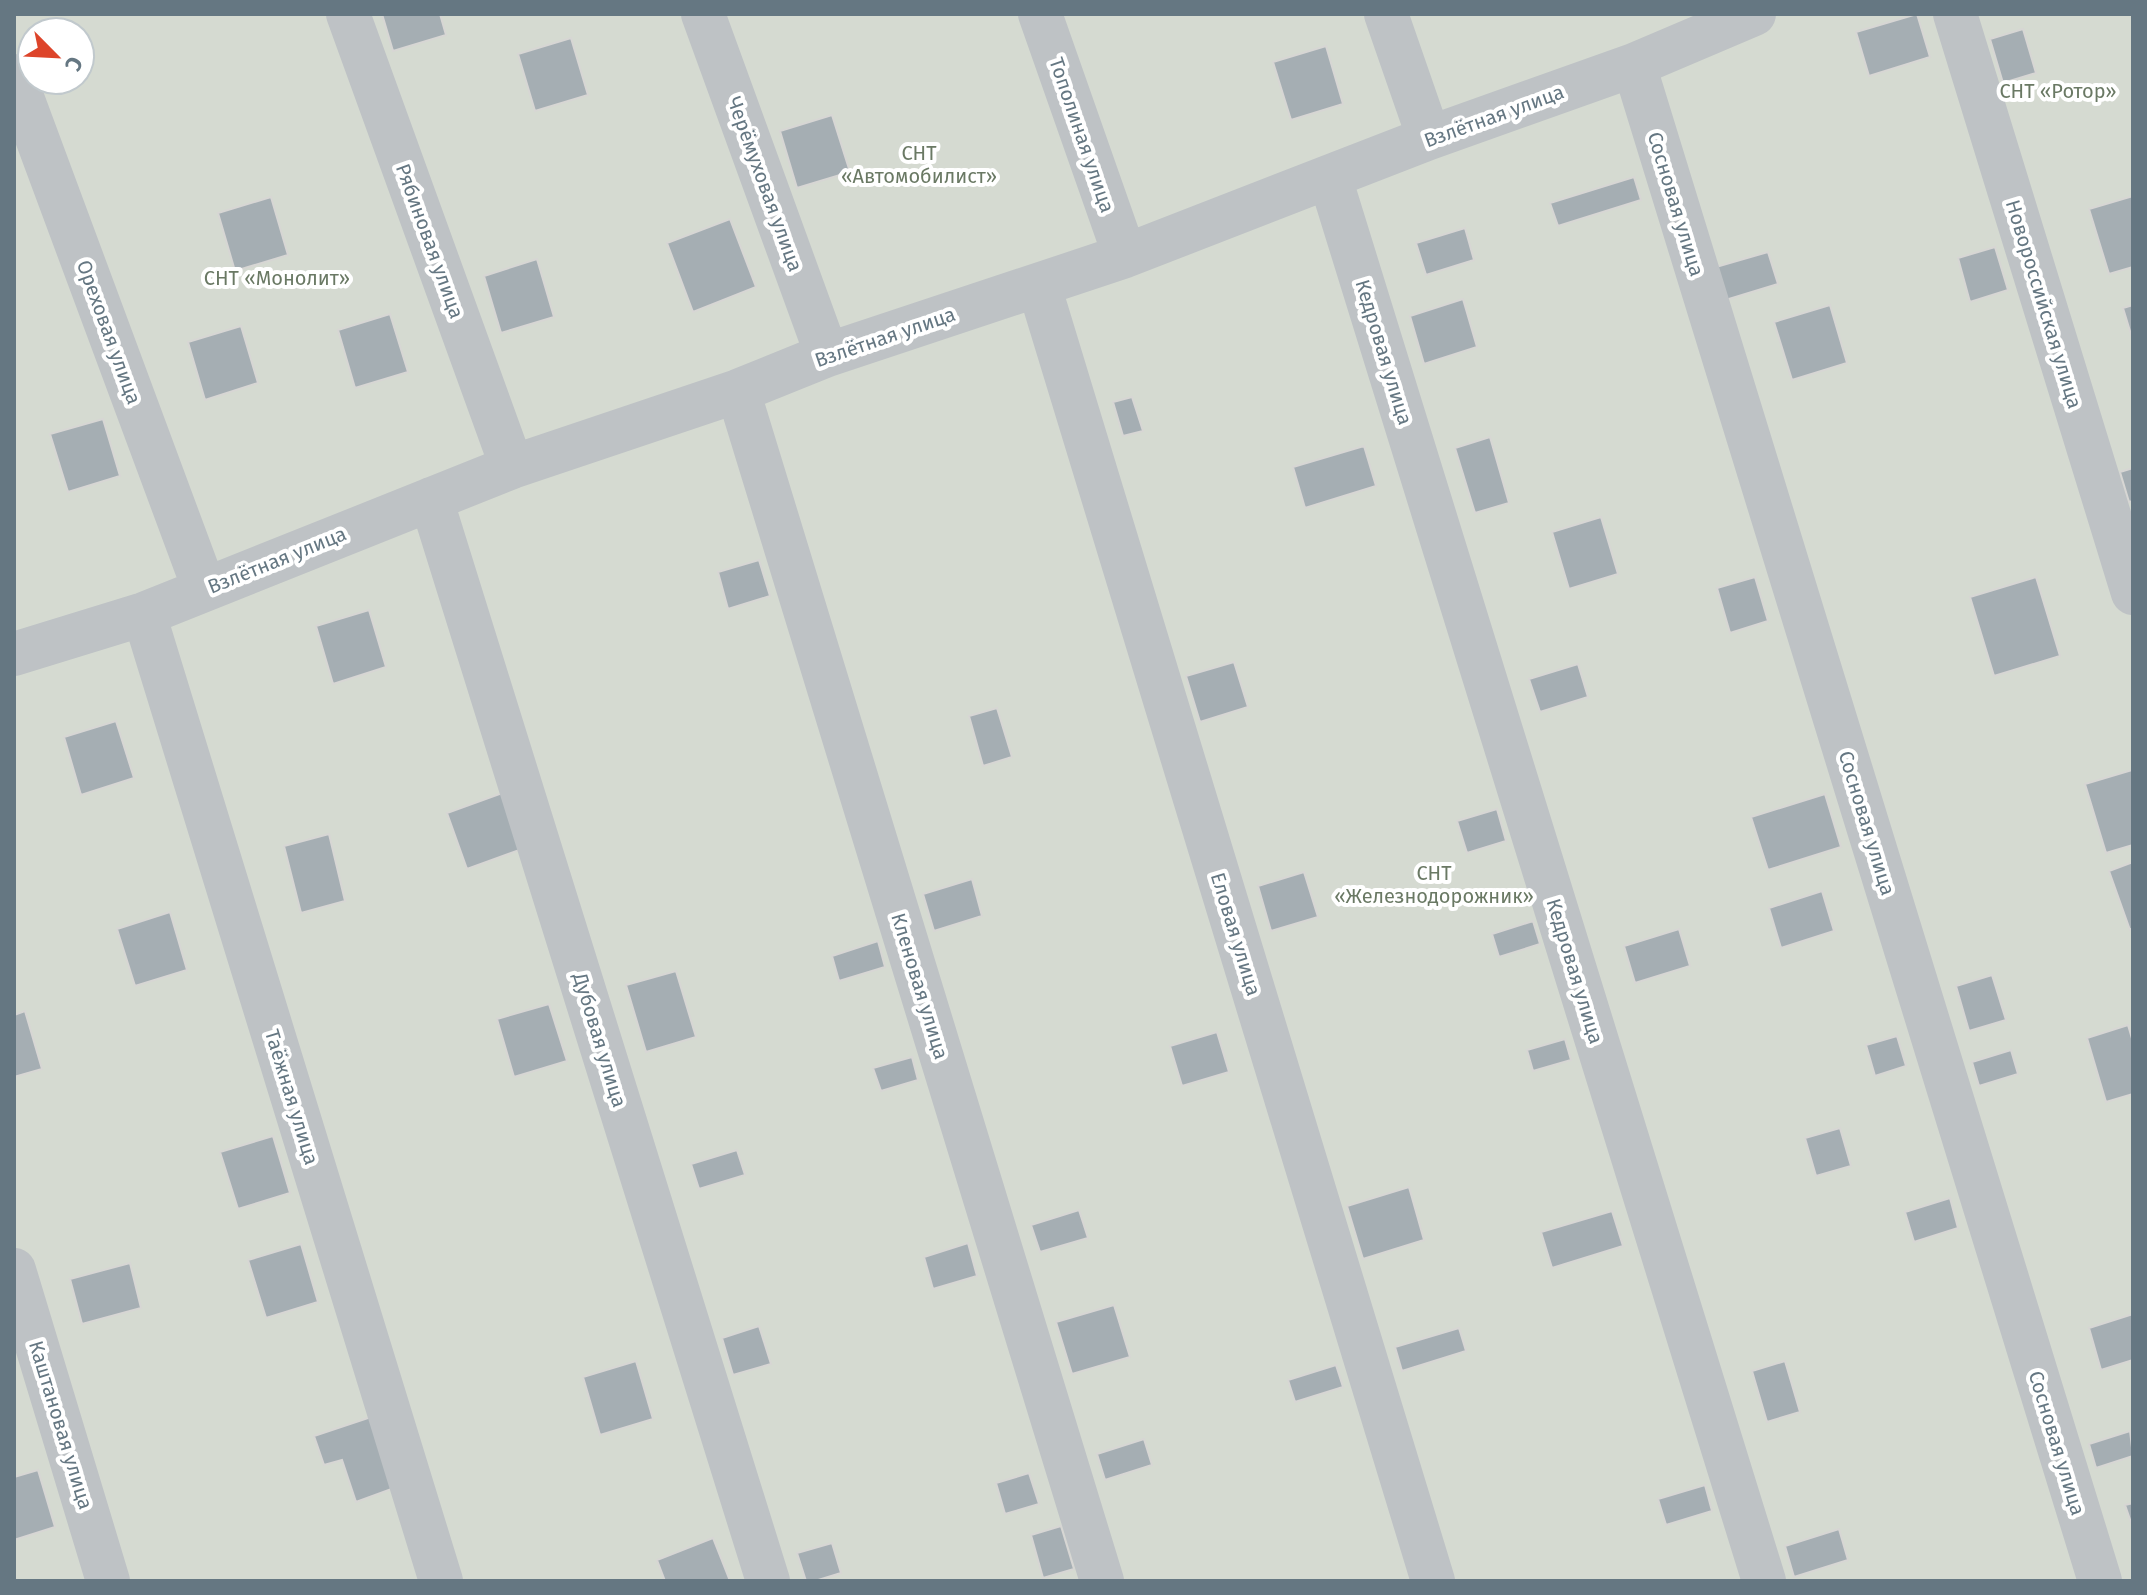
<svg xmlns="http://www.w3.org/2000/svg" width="2147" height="1595" font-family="'Fira Sans',sans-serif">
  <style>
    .green { fill: #d5dad1; fill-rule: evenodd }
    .building { fill: #a5aeb3; stroke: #d7d6d4; stroke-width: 2 }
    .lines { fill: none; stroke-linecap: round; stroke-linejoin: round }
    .minor { stroke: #bec2c5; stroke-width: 44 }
    .labels { text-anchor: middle; stroke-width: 8; stroke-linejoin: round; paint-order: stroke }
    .park-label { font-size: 20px; fill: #6a7964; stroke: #fff }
    .street-label { font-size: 20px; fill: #657782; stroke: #fff }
  </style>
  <rect width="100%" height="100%" fill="#f5f5f2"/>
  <!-- green -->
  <path class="green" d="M14,14H2133V1581H14ZM32,32H80V80H32Z"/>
  <!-- building -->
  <path class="building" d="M382,14H440L446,35L393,51Z
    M1917,14L1930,57L1869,76L1856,32Z
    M2023,29L2036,73L2003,83L1990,39Z
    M571,38L588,95L535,111L518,54Z
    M1326,46L1343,104L1291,120L1273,62Z
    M832,115L850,172L797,188L780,131Z
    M1634,177L1641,200L1558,226L1550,203Z
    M2133,196V267L2109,274L2089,209Z
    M271,197L288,255L235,271L218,213Z
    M730,219L756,287L693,312L667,243Z
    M1465,228L1474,260L1426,275L1416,243Z
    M1995,247L2008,290L1970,302L1958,258Z
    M1768,252L1778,284L1719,302L1709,269Z
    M537,259L554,317L501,333L484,276Z
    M1463,299L1477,347L1424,364L1410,316Z
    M1830,305L1847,363L1792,380L1774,322Z
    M2133,305V341L2123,308Z
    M390,314L408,372L355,388L338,330Z
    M241,326L258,383L205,400L188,342Z
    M1132,397L1143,431L1123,436L1113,402Z
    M103,419L120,476L68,492L50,434Z
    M1490,437L1509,503L1475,513L1455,448Z
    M1364,446L1376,486L1305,508L1293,467Z
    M2133,468V501L2129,502L2120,472Z
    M1601,517L1618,574L1569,589L1552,532Z
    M759,560L770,596L728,609L718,572Z
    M1755,577L1768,621L1730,633L1717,588Z
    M2036,577L2060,656L1994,676L1970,597Z
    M369,610L386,667L333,684L316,626Z
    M1234,662L1248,707L1200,722L1186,676Z
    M1578,664L1588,697L1540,712L1529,679Z
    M997,708L1012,757L983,766L969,716Z
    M116,721L134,778L81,795L64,737Z
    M2132,770L2133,845L2106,853L2085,784Z
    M505,792L525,848L467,869L447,813Z
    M1825,794L1841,847L1768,870L1751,817Z
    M1497,809L1506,841L1467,853L1457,821Z
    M329,834L345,901L301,913L284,846Z
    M2133,862V928L2130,930L2109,871Z
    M1304,872L1318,917L1271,931L1258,886Z
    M972,879L982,916L934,931L923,894Z
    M1822,891L1834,931L1781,948L1769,908Z
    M170,912L187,970L135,986L117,929Z
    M1533,921L1540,944L1499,957L1492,934Z
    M1679,929L1690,966L1635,983L1624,946Z
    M878,941L885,967L839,981L832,956Z
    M676,971L696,1037L646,1052L626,985Z
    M1992,975L2006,1020L1969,1031L1956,986Z
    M549,1004L567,1061L514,1077L497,1019Z
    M25,1011L42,1069L14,1077V1015Z
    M2128,1025L2133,1042V1094L2106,1102L2087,1038Z
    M1217,1032L1229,1072L1182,1086L1170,1046Z
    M1897,1036L1906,1066L1875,1076L1866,1045Z
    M1565,1039L1571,1060L1533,1071L1527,1050Z
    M2011,1050L2018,1074L1979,1086L1972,1062Z
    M912,1057L918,1080L881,1091L873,1068Z
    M1840,1128L1851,1166L1816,1176L1805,1138Z
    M273,1136L290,1193L238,1209L220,1152Z
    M737,1150L745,1175L699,1189L691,1164Z
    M1409,1187L1424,1240L1363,1259L1347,1206Z
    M1950,1198L1958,1228L1914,1242L1905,1212Z
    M1079,1210L1088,1238L1040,1252L1031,1225Z
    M1612,1211L1623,1246L1552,1268L1541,1232Z
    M968,1243L977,1276L933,1289L924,1257Z
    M301,1244L318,1302L266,1318L248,1260Z
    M130,1263L141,1308L82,1324L70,1279Z
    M1114,1305L1130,1357L1072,1374L1056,1322Z
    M2133,1314V1360L2101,1370L2089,1328Z
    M759,1326L771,1364L733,1375L722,1338Z
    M1459,1328L1466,1351L1402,1371L1395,1347Z
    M636,1361L653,1419L600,1435L583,1377Z
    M1785,1361L1800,1412L1767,1422L1752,1371Z
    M1336,1365L1343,1387L1295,1402L1288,1380Z
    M374,1416L397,1487L356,1502L342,1460L324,1465L314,1436Z
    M2130,1431L2133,1456L2096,1468L2089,1444Z
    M1144,1439L1152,1465L1105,1480L1097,1454Z
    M38,1470L55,1527L14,1540V1477Z
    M1029,1473L1039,1504L1005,1514L996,1483Z
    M1705,1485L1712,1511L1666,1525L1658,1499Z
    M2133,1503V1528L2125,1505Z
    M1061,1526L1074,1569L1043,1578L1031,1535Z
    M1839,1529L1848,1560L1794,1577L1785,1546Z
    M713,1538L730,1581H665L657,1560Z
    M832,1543L841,1573L815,1581H806L797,1553Z"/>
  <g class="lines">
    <!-- minor -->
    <path class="minor" d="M348,14L512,467
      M703,14L827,355
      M1040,14L1125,256
      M1386,14L1429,138
      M1955,14L2133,593
      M1634,65L2100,1581
      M14,76L204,588
      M1330,178L1764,1581
      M1039,286L1433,1581
      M738,391L1102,1581
      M431,499L768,1581
      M144,614L441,1581
      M14,654L144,614L512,467L738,391L827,355L1125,256L1429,138L1634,65L1754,14
      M14,1270L108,1581"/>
  </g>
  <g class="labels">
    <!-- park labels -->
    <g class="park-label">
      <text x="2058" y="98">СНТ «Ротор»</text>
      <text x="919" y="160">СНТ<tspan x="919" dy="23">«Автомобилист»</tspan></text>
      <text x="277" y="285">СНТ «Монолит»</text>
      <text x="1434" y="880">СНТ<tspan x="1434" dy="23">«Железнодорожник»</tspan></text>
    </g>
    <!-- street labels -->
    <g class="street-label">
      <text transform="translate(1494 116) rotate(-20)" y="7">Взлётная улица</text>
      <text transform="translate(1082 135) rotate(71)" y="7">Тополиная улица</text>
      <text transform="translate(765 184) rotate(70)" y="7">Черёмуховая улица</text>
      <text transform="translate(1676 204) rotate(73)" y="7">Сосновая улица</text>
      <text transform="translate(430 241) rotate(70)" y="7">Рябиновая улица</text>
      <text transform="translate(2044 304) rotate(73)" y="7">Новороссийская улица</text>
      <text transform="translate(109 332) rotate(70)" y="7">Ореховая улица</text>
      <text transform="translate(885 337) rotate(-19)" y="7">Взлётная улица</text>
      <text transform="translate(1384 352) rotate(73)" y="7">Кедровая улица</text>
      <text transform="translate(277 560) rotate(-22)" y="7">Взлётная улица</text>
      <text transform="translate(1867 823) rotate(73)" y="7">Сосновая улица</text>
      <text transform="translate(1236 934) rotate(73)" y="7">Еловая улица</text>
      <text transform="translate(1575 971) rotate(73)" y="7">Кедровая улица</text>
      <text transform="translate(920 986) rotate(73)" y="7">Кленовая улица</text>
      <text transform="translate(600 1040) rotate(73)" y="7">Дубовая улица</text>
      <text transform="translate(292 1097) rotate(73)" y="7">Таёжная улица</text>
      <text transform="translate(61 1425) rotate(73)" y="7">Каштановая улица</text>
      <text transform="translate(2057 1443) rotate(73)" y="7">Сосновая улица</text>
    </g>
  </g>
  <!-- border -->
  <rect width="2147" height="1595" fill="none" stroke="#657782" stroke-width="32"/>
  <!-- north arrow -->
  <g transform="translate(56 56) rotate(114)"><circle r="38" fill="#ffffff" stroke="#c1c9cd" stroke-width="2"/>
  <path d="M0-6L14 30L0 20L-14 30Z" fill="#dd442a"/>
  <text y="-12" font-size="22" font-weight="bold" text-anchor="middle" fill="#657782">С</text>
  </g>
</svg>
